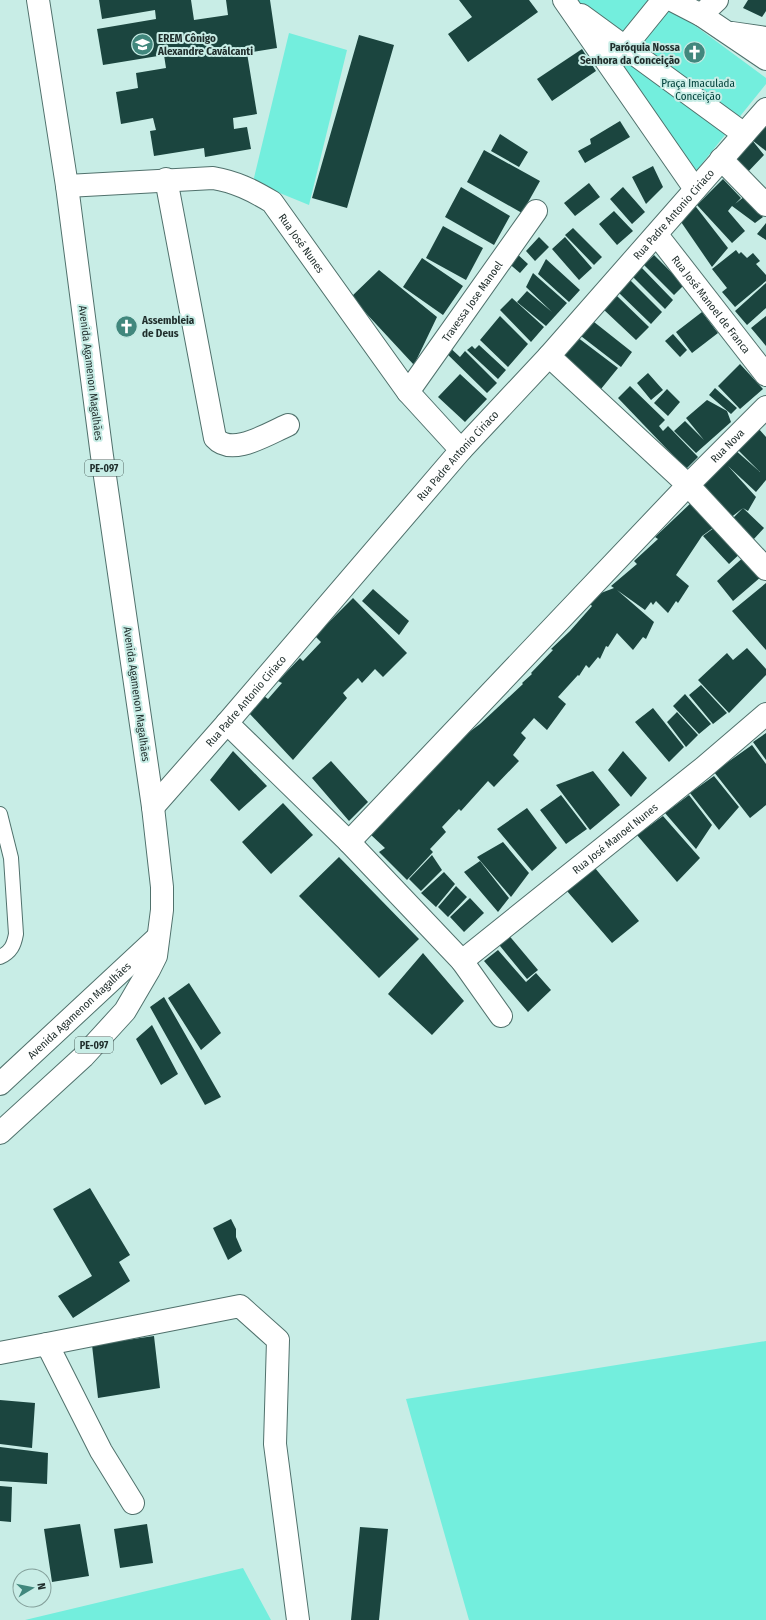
<svg xmlns="http://www.w3.org/2000/svg" width="766" height="1620" font-family="'Fira Sans Condensed',sans-serif">
  <style>
    .green { fill: #73eedd }
    .building { fill: #1b453f }
    .lines { fill: none; stroke-linecap: round; stroke-linejoin: round }
    .service-casing { stroke: #50716c; stroke-width: 16 }
    .minor-casing { stroke: #50716c; stroke-width: 24 }
    .primary-casing { stroke: #50716c; stroke-width: 24 }
    .service { stroke: #fff; stroke-width: 14 }
    .minor { stroke: #fff; stroke-width: 22 }
    .primary { stroke: #fff; stroke-width: 22 }
    .labels { text-anchor: middle; stroke-width: 4; stroke-linejoin: round; paint-order: stroke }
    .shield { fill: #c8ede6; stroke: #526763; stroke-width: 1 }
    .shield-label { font-size: 10px; font-weight: bold; fill: #1f2d2b }
    .poi-label { font-size: 11px; font-weight: bold; fill: #1f2d2b; stroke: #c8ede6; text-anchor: start }
    .park-label { font-size: 11px; fill: #00403a; stroke: #c8ede6 }
    .street-label { font-size: 11px; fill: #1f2d2b; stroke: #c8ede6 }
  </style>
  <rect width="100%" height="100%" fill="#c8ede6"/>
  <!-- green -->
  <path class="green" d="M576,0H657L667,5L766,78V84L696,171Z
    M289,33L347,50L309,205L253,182Z
    M766,1341V1620H469L406,1399Z
    M243,1568L271,1620H25Z"/>
  <!-- building -->
  <path class="building" d="M99,0H191L194,20L228,15L226,0H270L277,48L247,53L257,114L233,118L234,129L247,127L251,149L205,157L204,148L154,156L150,131L156,130L153,118L121,124L116,92L138,88L136,73L166,68L164,55L103,65L97,29L156,19L155,10L102,19Z
    M459,0H529L538,12L468,62L448,34L472,17Z
    M748,0H766V11L762,17L743,8Z
    M359,35L394,45L347,208L312,198Z
    M582,49L596,71L552,101L537,79Z
    M620,121L630,137L585,163L578,151L591,144L590,139Z
    M766,123V151L752,140Z
    M500,134L528,152L519,167L491,151Z
    M752,140L764,155L745,175L729,160Z
    M484,150L540,181L522,213L467,182Z
    M653,166L663,187L646,204L632,177Z
    M723,179L741,198L735,204L745,196L763,217L755,223L732,206L728,211L745,231L732,243L697,205Z
    M589,183L600,197L575,216L564,203Z
    M461,187L510,216L494,245L445,217Z
    M623,187L645,212L632,224L610,199Z
    M693,203L728,248L712,267L679,219Z
    M614,211L633,231L617,245L599,224Z
    M766,223V240L757,234Z
    M443,226L483,248L466,280L426,258Z
    M573,228L602,257L594,265L565,235Z
    M539,237L549,247L535,261L526,251Z
    M565,237L592,268L579,280L552,249Z
    M736,250L739,254L741,252L747,258L753,253L760,261L756,264L766,275V281L735,307L722,292L727,288L712,269Z
    M515,252L528,264L520,273L506,261Z
    M654,255L684,285L674,295L644,265Z
    M422,258L463,286L443,315L403,287Z
    M546,259L580,290L569,302L538,274Z
    M641,267L673,300L665,309L632,276Z
    M379,270L437,317L414,365L351,297Z
    M533,273L567,303L546,326L517,302L527,291L552,312L526,287Z
    M630,280L662,312L651,324L618,292Z
    M766,283V308L747,325L735,311Z
    M616,295L649,327L636,340L603,309Z
    M512,298L544,327L531,342L500,310Z
    M702,312L718,333L692,353L676,332Z
    M500,316L528,344L508,367L480,340Z
    M766,316V346L751,328Z
    M589,318L632,352L621,367L577,333Z
    M673,334L687,350L680,357L665,341Z
    M577,337L618,368L601,389L561,358Z
    M446,344L460,357L465,351L497,383L487,393L441,348Z
    M479,345L506,370L498,379L467,350L472,346L475,349Z
    M740,364L763,389L740,409L718,386Z
    M648,373L663,390L651,400L637,383Z
    M460,374L487,399L465,422L438,397Z
    M630,386L665,420L659,426L663,431L668,426L698,457L686,469L618,398Z
    M715,388L737,408L731,414L709,395Z
    M667,389L680,402L668,416L654,403Z
    M707,400L727,411L731,422L696,453L674,431L685,421L704,440L686,418Z
    M758,428L766,437V480L756,492L728,466L756,497L748,511L743,508L729,519L700,489L725,463L734,449L760,472L738,450Z
    M693,501L717,525L702,536L676,575L689,586L678,603L676,601L668,613L656,601L653,605L651,602L645,610L617,590L654,622L646,639L643,637L633,650L617,633L608,647L606,646L600,659L598,657L589,668L586,665L579,676L578,675L558,697L566,704L547,730L534,718L521,733L526,738L513,755L519,761L494,787L488,781L461,811L459,809L442,827L446,832L430,849L433,852L407,880L379,852L385,848L370,834L453,744L480,724L523,684L522,683L532,674L531,673L553,650L551,649L570,631L592,606L590,604L601,593L614,588L611,586L637,564L634,561L658,539L655,537Z
    M743,508L764,528L753,540L731,520Z
    M718,525L744,550L729,564L703,536Z
    M746,555L762,576L733,601L717,581Z
    M766,583V650L732,611Z
    M373,589L409,621L399,635L362,601Z
    M353,598L407,653L383,677L375,669L362,683L358,678L343,693L347,698L293,760L249,713L264,696L268,699L282,683L278,681L300,658L303,661L321,642L315,636Z
    M747,648L766,669V675L729,713L698,680L727,653L733,660Z
    M701,685L727,713L713,724L689,695Z
    M685,694L711,724L699,734L673,706Z
    M653,708L684,747L669,762L635,722Z
    M677,712L698,735L686,747L667,722Z
    M766,733V760L753,742Z
    M752,745L766,764V805L750,818L714,772Z
    M233,751L267,786L239,811L210,780Z
    M623,751L647,778L631,797L608,770Z
    M331,761L368,802L349,821L312,778Z
    M593,771L620,805L590,830L556,785Z
    M714,776L739,807L719,830L690,793Z
    M561,795L587,829L566,844L540,810Z
    M689,795L712,825L696,849L665,813Z
    M283,803L313,835L271,874L242,842Z
    M527,808L557,848L532,871L497,829Z
    M663,816L700,858L677,882L637,835Z
    M503,842L529,873L511,897L477,857Z
    M432,855L442,870L421,891L409,879Z
    M339,857L419,939L379,978L299,896Z
    M480,861L509,898L498,912L464,872Z
    M595,868L639,921L612,943L567,891Z
    M444,872L455,884L436,907L421,893Z
    M456,886L467,897L448,917L438,907Z
    M470,898L484,913L464,932L450,917Z
    M507,933L538,970L527,979L496,941Z
    M498,950L526,982L536,973L551,990L528,1012L484,961Z
    M423,953L464,1001L432,1035L388,994Z
    M189,983L221,1033L201,1050L168,998Z
    M164,997L221,1097L205,1105L150,1007Z
    M152,1025L178,1074L161,1085L136,1039Z
    M90,1188L130,1255L119,1262L130,1281L73,1318L58,1296L92,1276L53,1209Z
    M231,1219L236,1229V1237L242,1251L228,1260L213,1228Z
    M154,1336L160,1388L98,1398L92,1345Z
    M0,1400L35,1403L32,1448L0,1444Z
    M0,1447L48,1453L47,1484L0,1481Z
    M0,1486L12,1487L11,1522L0,1521Z
    M80,1524L89,1576L52,1582L44,1529Z
    M147,1524L153,1563L120,1568L114,1529Z
    M360,1527L388,1529L379,1620H351Z"/>
  <g class="lines">
    <defs>
      <path id="service" d="M0,814L11,858L16,934C14,945 11,952 0,957"/>
      <g id="minor">
        <path d="M564,0L695,189"/>
        <path d="M672,0L701,15L766,59"/>
        <path d="M581,15L744,134"/>
        <path d="M701,15L717,0"/>
        <path d="M732,33L766,38"/>
        <path d="M616,58L663,0"/>
        <path d="M721,159L766,205"/>
        <path d="M166,179L215,438C232,457 267,434 288,425"/>
        <path id="s1" d="M67,186L213,178C236,182 252,190 272,202L408,392L461,450"/>
        <path id="s2" d="M657,235L766,375"/>
        <path d="M549,356L688,485L766,569"/>
        <path id="s3" d="M408,392L536,211"/>
        <path d="M227,723L349,842L462,961L501,1016"/>
        <path id="s4" d="M153,807L227,723L461,450L549,356L766,109"/>
        <path id="s5" d="M349,842L688,485L766,407"/>
        <path id="s6" d="M462,961L703,768L766,714"/>
        <path d="M47,1344L240,1306L278,1340L275,1444L298,1620"/>
        <path d="M0,1353L47,1344L101,1451L133,1503"/>
      </g>
      <g id="primary">
        <path id="s7" d="M0,1084L158,937"/>
        <path d="M0,1133L83,1057L125,1011L149,970L156,956L162,910V887L153,807L102,456L67,186L38,0"/>
      </g>
    </defs>
    <!-- service casing -->
    <use href="#service" class="service-casing"/>
    <!-- minor casing -->
    <use href="#minor" class="minor-casing"/>
    <!-- primary casing -->
    <use href="#primary" class="primary-casing"/>
    <!-- service -->
    <use href="#service" class="service"/>
    <!-- minor -->
    <use href="#minor" class="minor"/>
    <!-- primary -->
    <use href="#primary" class="primary"/>
  </g>
  <!-- icons -->
  <defs>
    <symbol id="school-disc" viewBox="-11 -11 22 22"><circle r="9.5" fill="#41877d" stroke="#c8ede6"/><path d="M0-5L7-2L0 1L-7-2ZM-4 1L0 2.5L4 1V4Q0 6-4 4Z" fill="#fff"/></symbol>
    <symbol id="church-disc" viewBox="-11 -11 22 22"><circle r="9.5" fill="#41877d" stroke="#c8ede6"/><path d="M-1.2-6h2.4v3.5h3.3v2.4h-3.3V6h-2.4V-.1h-3.3v-2.4h3.3Z" fill="#fff"/></symbol>
  </defs>
  <g fill-rule="evenodd">
    <use href="#school-disc" x="130" y="32" width="25" height="25"/>
    <use href="#church-disc" x="682" y="40" width="25" height="25"/>
    <use href="#church-disc" x="114" y="314" width="25" height="25"/>
  </g>
  <g class="labels">
    <!-- shield labels -->
    <g class="shield">
      <rect x="85" y="460" width="38" height="16" rx="3"/>
      <rect x="75" y="1037" width="38" height="16" rx="3"/>
    </g>
    <g class="shield-label">
      <text x="104" y="472">PE-097</text>
      <text x="94" y="1049">PE-097</text>
    </g>
    <!-- poi labels -->
    <g class="poi-label">
      <text x="158" y="42">EREM Cônigo<tspan x="158" dy="13">Alexandre Caválcanti</tspan></text>
      <text x="680" y="51" text-anchor="end">Paróquia Nossa<tspan x="680" dy="13">Senhora da Conceição</tspan></text>
      <text x="142" y="324">Assembleia<tspan x="142" dy="13">de Deus</tspan></text>
    </g>
    <!-- park labels -->
    <g class="park-label">
      <text x="698" y="87">Praça Imaculada<tspan x="698" dy="13">Conceição</tspan></text>
    </g>
    <!-- street labels -->
    <g class="street-label">
      <text dy="4" stroke="none"><textPath href="#s4" startOffset="789">Rua Padre Antonio Ciriaco</textPath></text>
      <text dy="4" stroke="none"><textPath href="#s1" startOffset="261">Rua José Nunes</textPath></text>
      <text dy="4" stroke="none"><textPath href="#s3" startOffset="111">Travessa Jose Manoel</textPath></text>
      <text dy="4" stroke="none"><textPath href="#s2" startOffset="88">Rua José Manoel de Franca</textPath></text>
      <text transform="translate(91 373) rotate(83)" y="4">Avenida Agamenon Magalhães</text>
      <text dy="4" stroke="none"><textPath href="#s5" startOffset="548">Rua Nova</textPath></text>
      <text dy="4" stroke="none"><textPath href="#s4" startOffset="465">Rua Padre Antonio Ciriaco</textPath></text>
      <text transform="translate(137 694) rotate(82)" y="4">Avenida Agamenon Magalhães</text>
      <text dy="4" stroke="none"><textPath href="#s4" startOffset="141">Rua Padre Antonio Ciriaco</textPath></text>
      <text dy="4" stroke="none"><textPath href="#s6" startOffset="196">Rua José Manoel Nunes</textPath></text>
      <text dy="4" stroke="none"><textPath href="#s7" startOffset="108">Avenida Agamenon Magalhães</textPath></text>
    </g>
  </g>
  <!-- north arrow -->
  <g transform="translate(32 1588) rotate(80)"><circle r="19" fill="#c8ede6" stroke="#84a09b"/>
  <path d="M0-3L7 15L0 10L-7 15Z" fill="#41877d"/>
  <text y="-6" font-size="11" font-weight="bold" text-anchor="middle" fill="#1f2d2b">N</text>
  </g>
</svg>
